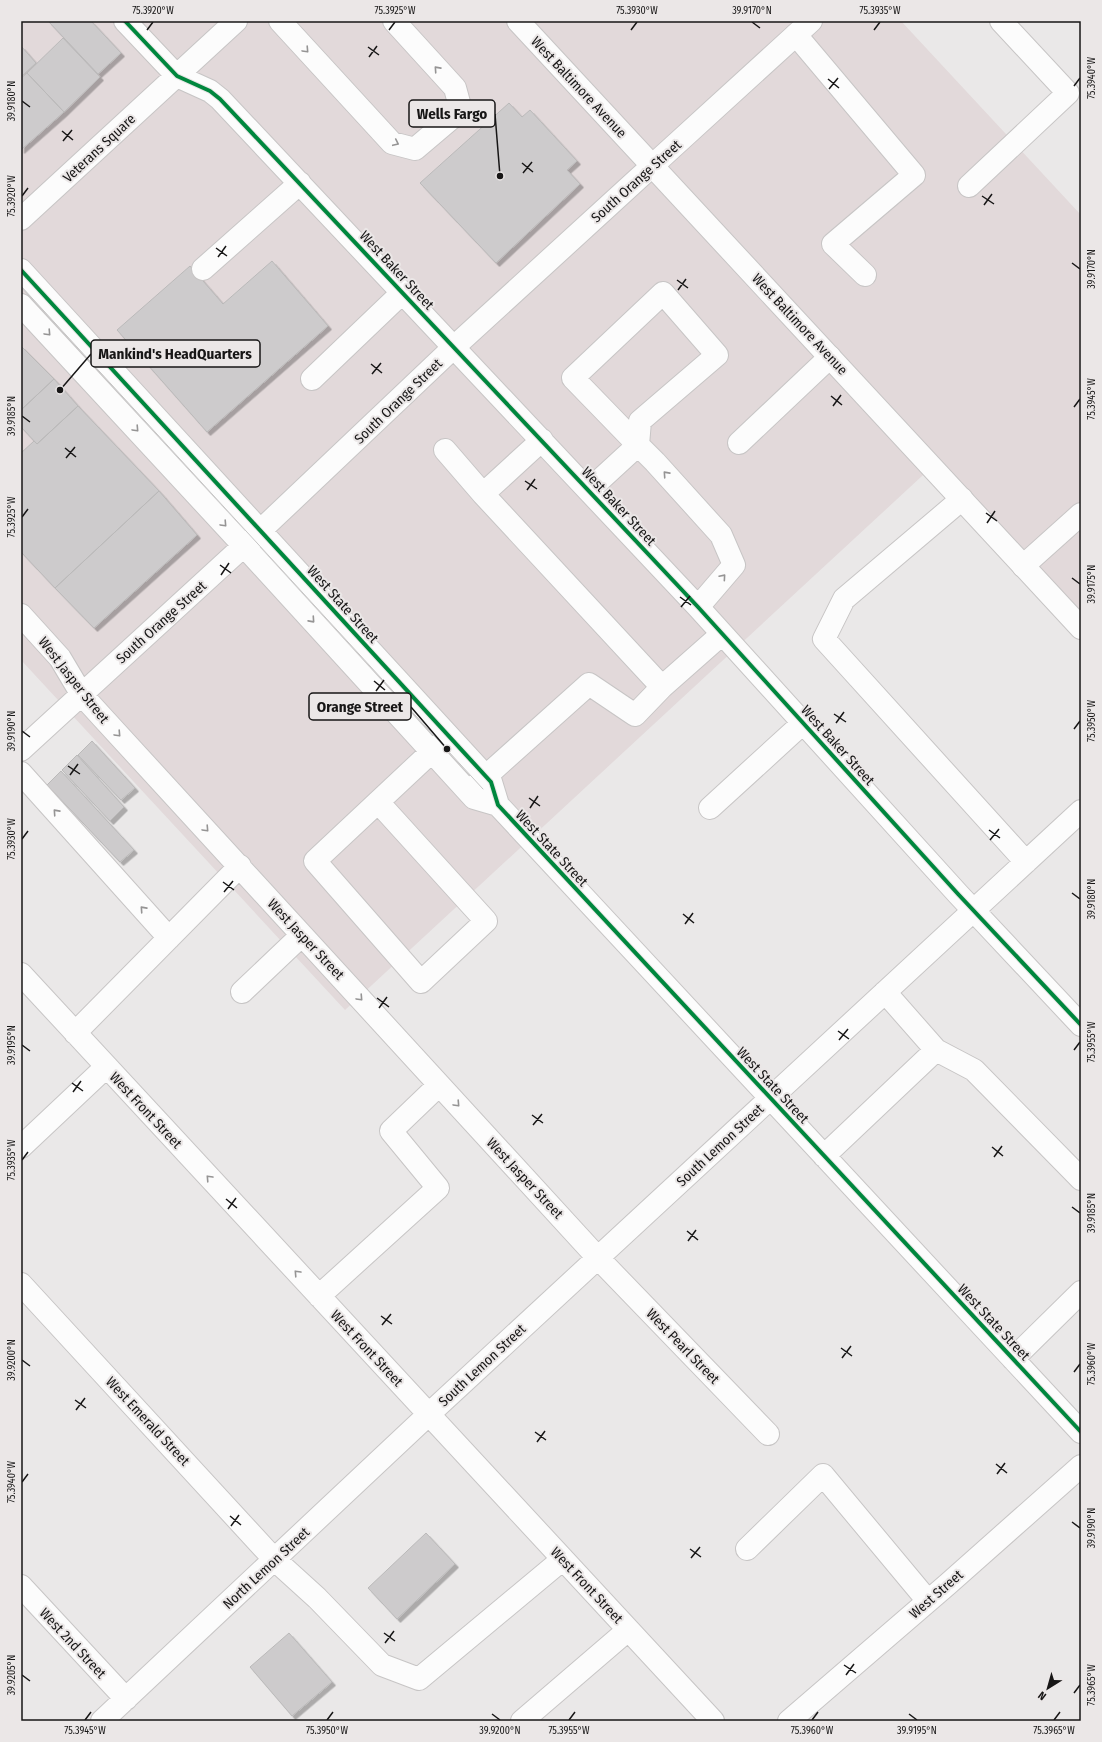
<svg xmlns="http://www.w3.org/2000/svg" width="1102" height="1742" font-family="'Fira Sans Condensed',sans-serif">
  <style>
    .built { fill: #e2d9da }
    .building { fill: #cdcbcc; stroke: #bab9b9; filter: url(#shadow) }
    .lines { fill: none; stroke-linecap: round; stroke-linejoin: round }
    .minor-casing { stroke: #c7c5c5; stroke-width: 24 }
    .major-casing { stroke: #c7c5c5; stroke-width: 24 }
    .minor { stroke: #fcfcfc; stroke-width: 22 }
    .major { stroke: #fcfcfc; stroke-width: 22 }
    .tram { stroke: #c5c4c4; stroke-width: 1 }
    .cycleway-casing { stroke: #ebe7e7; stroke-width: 6 }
    .cycleway { stroke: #00873e; stroke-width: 4 }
    .oneway { stroke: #959494 }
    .ticks { fill: none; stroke: #171616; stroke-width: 1.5 }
    .labels { text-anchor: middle; stroke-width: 4; stroke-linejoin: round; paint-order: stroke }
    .street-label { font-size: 14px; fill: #171616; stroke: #ebe7e7 }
    .leader { fill: none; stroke: #171616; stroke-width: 1.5 }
    .callout-dot { fill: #171616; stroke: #ebe7e7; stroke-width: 1.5 }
    .callout { fill: #ebe7e7; stroke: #171616; stroke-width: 1.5 }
    .callout-label { font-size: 15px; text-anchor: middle; font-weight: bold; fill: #171616 }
    .neatline { fill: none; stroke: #171616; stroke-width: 1.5 }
    .ticks-label { font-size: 10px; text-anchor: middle; fill: #171616 }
  </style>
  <defs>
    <filter id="shadow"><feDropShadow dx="3.5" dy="3.5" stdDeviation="0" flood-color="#0004"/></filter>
  </defs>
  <rect width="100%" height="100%" fill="#eae8e8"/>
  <!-- built -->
  <path class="built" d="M21,21H901L1081,215V621L935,464L345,1010L21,660Z"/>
  <!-- building -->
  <path class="building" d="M48,21H91L121,53L98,74Z
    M63,38L100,77L64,112L27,73Z
    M21,46L36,63L21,77Z
    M27,73L64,112L21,150V78Z
    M509,103L522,117L530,110L577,161L567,170L580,184L496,263L420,183Z
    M272,261L328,326L207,432L117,330L190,266L223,304Z
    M21,346L54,379L21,410Z
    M54,379L78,406L37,444L21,427V410Z
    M78,406L159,491L55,588L21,552V453L34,441L37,444Z
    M159,491L197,535L94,628L55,588Z
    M92,741L135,788L121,800L78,755Z
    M77,755L124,807L110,821L62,770Z
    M61,771L134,850L120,862L47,785Z
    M426,1533L455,1564L397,1619L368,1588Z
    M289,1633L332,1682L292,1716L250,1667Z"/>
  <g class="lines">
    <defs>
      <path id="minor" d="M125,21L177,76L210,91L220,99L698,607L958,894L1081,1025
        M280,21L392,143L415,149L461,110L455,88L394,21
        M796,35L914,175L833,244L865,275
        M969,186L1068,93L1001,21
        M21,219L236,21
        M203,269L300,183
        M21,270L491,782L498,805L1081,1432
        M663,293L717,355L640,421L638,445L573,378Z
        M21,305L244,546L474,798L498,805
        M312,379L403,292
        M739,443L830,357
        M445,450L483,494
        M589,490L638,445L655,462L721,535L734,565L698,607
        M962,499L844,599L824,639L1026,862
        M1023,566L1081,514
        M21,615L60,658L82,695L102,717L598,1258L768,1434
        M662,687L722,634
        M21,750L261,530L454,347L652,166
        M21,773L169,938
        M475,786L589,684L635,715L662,687L483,494L542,440
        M378,802L486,921L421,982L315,861L442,742
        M710,808L803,723
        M21,974L713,1721
        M242,992L302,935
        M75,1033L240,866
        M936,1050L974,1070L1081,1179
        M21,1147L106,1067
        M824,1156L936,1050L885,992
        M21,1284L274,1559L317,1598L382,1665L419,1679L563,1559
        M319,1296L438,1188L391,1131L439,1085
        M1013,1359L1081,1292
        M747,1549L823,1475L928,1601
        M21,1586L126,1699
        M102,1721L429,1414L1081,811
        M522,1721L628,1630
        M789,1721L948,1584L1081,1466"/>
      <path id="major" d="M518,21L1081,628
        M652,166L811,21"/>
    </defs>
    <!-- minor casing -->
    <use href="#minor" class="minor-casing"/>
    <!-- major casing -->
    <use href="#major" class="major-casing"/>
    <!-- minor -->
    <use href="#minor" class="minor"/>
    <!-- major -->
    <use href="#major" class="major"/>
    <!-- tram -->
    <path class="tram" d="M21,286L483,789"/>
    <defs>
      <path id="cycleway" d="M125,21L177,76L210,91L220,99L698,607L958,894L1081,1025
        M21,270L491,782L498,805L1081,1432"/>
    </defs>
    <!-- cycleway casing -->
    <use href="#cycleway" class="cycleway-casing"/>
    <!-- cycleway -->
    <use href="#cycleway" class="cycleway"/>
  </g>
  <!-- one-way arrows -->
  <defs><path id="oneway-chevron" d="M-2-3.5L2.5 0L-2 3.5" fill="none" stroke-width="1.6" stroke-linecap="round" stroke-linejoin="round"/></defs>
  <g class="oneway">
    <use href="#oneway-chevron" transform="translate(306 50) rotate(47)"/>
    <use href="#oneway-chevron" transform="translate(437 69) rotate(-132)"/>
    <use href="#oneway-chevron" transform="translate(396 143) rotate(25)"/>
    <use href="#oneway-chevron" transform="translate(48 333) rotate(47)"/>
    <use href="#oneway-chevron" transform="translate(136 429) rotate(47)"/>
    <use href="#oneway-chevron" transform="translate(666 474) rotate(-132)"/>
    <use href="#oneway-chevron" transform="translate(224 524) rotate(47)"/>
    <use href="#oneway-chevron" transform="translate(723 577) rotate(-49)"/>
    <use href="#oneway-chevron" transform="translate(312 620) rotate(48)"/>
    <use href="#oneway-chevron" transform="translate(118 734) rotate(47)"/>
    <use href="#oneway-chevron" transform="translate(56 812) rotate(-132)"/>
    <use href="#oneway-chevron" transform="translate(206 829) rotate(47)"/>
    <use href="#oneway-chevron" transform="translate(143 909) rotate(-132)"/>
    <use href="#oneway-chevron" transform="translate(360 998) rotate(47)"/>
    <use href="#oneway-chevron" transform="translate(457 1104) rotate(47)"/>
    <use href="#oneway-chevron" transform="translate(209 1178) rotate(-133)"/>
    <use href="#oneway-chevron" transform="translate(297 1273) rotate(-133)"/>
  </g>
  <!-- ticks -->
  <path class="ticks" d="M752,22L760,28M147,30L153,22M389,30L395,22M631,30L637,22M874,30L880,22M368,47L379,55M369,57L377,46M828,79L839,88M1074,86L1080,78M829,89L838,78M22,101L30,107M62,131L73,140M63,141L72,130M522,163L533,172M523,173L532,162M22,196L28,188M982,196L994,204M984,205L992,194M216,248L227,256M218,257L226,246M1072,263L1080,269M677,280L688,288M678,290L686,279M371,364L382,373M372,374L381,363M831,396L842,405M833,406L841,395M1074,407L1080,399M22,416L30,422M65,448L76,457M66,458L75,447M525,481L537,489M527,490L535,479M986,513L997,521M22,517L28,509M987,523L995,511M220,565L231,573M221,575L229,563M1072,578L1080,584M680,597L691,605M681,607L690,596M374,681L385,690M376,691L384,680M834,714L846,722M836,723L844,712M1074,729L1080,721M22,731L30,737M68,766L80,774M70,775L78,764M529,798L540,806M530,808L538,796M989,830L1000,838M22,839L28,831M990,840L999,829M223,882L234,890M224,892L233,881M1072,893L1080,899M683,914L694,923M685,924L693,913M377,998L389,1007M379,1008L387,997M838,1031L849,1039M839,1040L848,1029M22,1045L30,1051M1074,1050L1080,1042M72,1083L83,1091M73,1092L81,1081M532,1115L543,1123M533,1125L542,1114M992,1147L1003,1156M994,1157L1002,1146M22,1160L28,1152M226,1199L237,1208M1072,1207L1080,1213M228,1209L236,1198M687,1231L698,1240M688,1241L696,1230M381,1316L392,1324M382,1325L391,1314M841,1348L852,1356M842,1358L851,1346M22,1360L30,1366M1074,1372L1080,1364M75,1400L86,1408M76,1410L85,1398M535,1432L546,1440M537,1442L545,1431M996,1464L1007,1473M997,1474L1005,1463M22,1482L28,1474M230,1516L241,1525M1072,1522L1080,1528M231,1526L239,1515M690,1549L701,1557M691,1558L700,1547M384,1633L395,1641M385,1643L394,1631M844,1665L856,1673M22,1675L30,1681M846,1675L854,1664M1074,1693L1080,1685M492,1714L500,1720M909,1714L917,1720M85,1720L91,1712M327,1720L333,1712M569,1720L575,1712M812,1720L818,1712M1054,1720L1060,1712"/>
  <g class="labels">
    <!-- street labels -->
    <g class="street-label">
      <text transform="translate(579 87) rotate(47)" y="5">West Baltimore Avenue</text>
      <text transform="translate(99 148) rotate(-43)" y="5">Veterans Square</text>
      <text transform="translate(636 181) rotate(-42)" y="5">South Orange Street</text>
      <text transform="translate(397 270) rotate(47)" y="5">West Baker Street</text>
      <text transform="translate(800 324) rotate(47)" y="5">West Baltimore Avenue</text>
      <text transform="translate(398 401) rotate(-44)" y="5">South Orange Street</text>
      <text transform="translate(619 506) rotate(47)" y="5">West Baker Street</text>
      <text transform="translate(343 604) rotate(48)" y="5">West State Street</text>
      <text transform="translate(161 622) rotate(-42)" y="5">South Orange Street</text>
      <text transform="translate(74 680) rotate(52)" y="5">West Jasper Street</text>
      <text transform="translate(838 745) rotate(48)" y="5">West Baker Street</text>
      <text transform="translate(552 848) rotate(47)" y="5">West State Street</text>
      <text transform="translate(306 939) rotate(47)" y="5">West Jasper Street</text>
      <text transform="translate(773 1085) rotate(47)" y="5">West State Street</text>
      <text transform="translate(146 1110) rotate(47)" y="5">West Front Street</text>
      <text transform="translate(720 1145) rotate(-43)" y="5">South Lemon Street</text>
      <text transform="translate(525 1178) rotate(47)" y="5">West Jasper Street</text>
      <text transform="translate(994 1322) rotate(47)" y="5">West State Street</text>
      <text transform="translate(683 1346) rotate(46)" y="5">West Pearl Street</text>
      <text transform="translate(367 1348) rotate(47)" y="5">West Front Street</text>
      <text transform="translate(482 1365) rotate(-43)" y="5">South Lemon Street</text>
      <text transform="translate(148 1421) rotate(47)" y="5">West Emerald Street</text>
      <text transform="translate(266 1568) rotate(-43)" y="5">North Lemon Street</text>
      <text transform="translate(587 1585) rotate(47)" y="5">West Front Street</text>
      <text transform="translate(936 1594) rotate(-41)" y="5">West Street</text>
      <text transform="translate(73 1643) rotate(47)" y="5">West 2nd Street</text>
    </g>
  </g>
  <!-- callouts -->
  <path class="leader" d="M500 176L495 114M60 390L91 354M447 749L411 707"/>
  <g class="callout-dot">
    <circle cx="500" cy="176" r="4"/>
    <circle cx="60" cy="390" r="4"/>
    <circle cx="447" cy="749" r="4"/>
  </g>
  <g class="callout">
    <rect x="409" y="100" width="86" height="27" rx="4"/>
    <rect x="91" y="340" width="169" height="27" rx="4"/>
    <rect x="309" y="693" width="102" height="27" rx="4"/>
  </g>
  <g class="callout-label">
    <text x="452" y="119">Wells Fargo</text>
    <text x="175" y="359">Mankind's HeadQuarters</text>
    <text x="360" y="712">Orange Street</text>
  </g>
  <!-- border -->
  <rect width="1102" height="1742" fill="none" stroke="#ebe7e7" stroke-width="44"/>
  <!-- north arrow -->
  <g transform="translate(1048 1688) rotate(217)" stroke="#ebe7e7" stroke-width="3" paint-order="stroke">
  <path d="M0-3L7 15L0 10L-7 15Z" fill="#171616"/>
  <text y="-6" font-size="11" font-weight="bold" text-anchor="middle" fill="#171616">N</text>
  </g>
  <rect x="22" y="22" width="1058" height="1698" class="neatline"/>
  <g class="ticks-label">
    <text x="153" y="14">75.3920°W</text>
    <text x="395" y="14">75.3925°W</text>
    <text x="637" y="14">75.3930°W</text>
    <text x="752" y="14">39.9170°N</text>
    <text x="880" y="14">75.3935°W</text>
    <text transform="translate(1091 78) rotate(-90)" y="4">75.3940°W</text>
    <text transform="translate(11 101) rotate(-90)" y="4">39.9180°N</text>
    <text transform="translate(11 196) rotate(-90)" y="4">75.3920°W</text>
    <text transform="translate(1091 269) rotate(-90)" y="4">39.9170°N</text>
    <text transform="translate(1091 399) rotate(-90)" y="4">75.3945°W</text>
    <text transform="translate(11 416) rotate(-90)" y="4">39.9185°N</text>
    <text transform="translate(11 517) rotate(-90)" y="4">75.3925°W</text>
    <text transform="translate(1091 584) rotate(-90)" y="4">39.9175°N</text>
    <text transform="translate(1091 721) rotate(-90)" y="4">75.3950°W</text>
    <text transform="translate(11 731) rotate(-90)" y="4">39.9190°N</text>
    <text transform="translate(11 839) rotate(-90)" y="4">75.3930°W</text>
    <text transform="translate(1091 899) rotate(-90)" y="4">39.9180°N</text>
    <text transform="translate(1091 1042) rotate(-90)" y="4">75.3955°W</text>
    <text transform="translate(11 1045) rotate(-90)" y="4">39.9195°N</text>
    <text transform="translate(11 1160) rotate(-90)" y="4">75.3935°W</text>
    <text transform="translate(1091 1213) rotate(-90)" y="4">39.9185°N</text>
    <text transform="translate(11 1360) rotate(-90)" y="4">39.9200°N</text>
    <text transform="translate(1091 1364) rotate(-90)" y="4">75.3960°W</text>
    <text transform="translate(11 1482) rotate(-90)" y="4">75.3940°W</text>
    <text transform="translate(1091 1528) rotate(-90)" y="4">39.9190°N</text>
    <text transform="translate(11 1675) rotate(-90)" y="4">39.9205°N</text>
    <text transform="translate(1091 1685) rotate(-90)" y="4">75.3965°W</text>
    <text x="85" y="1734">75.3945°W</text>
    <text x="327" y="1734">75.3950°W</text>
    <text x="500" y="1734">39.9200°N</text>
    <text x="569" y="1734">75.3955°W</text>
    <text x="812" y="1734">75.3960°W</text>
    <text x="917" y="1734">39.9195°N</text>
    <text x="1054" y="1734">75.3965°W</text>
  </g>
</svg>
